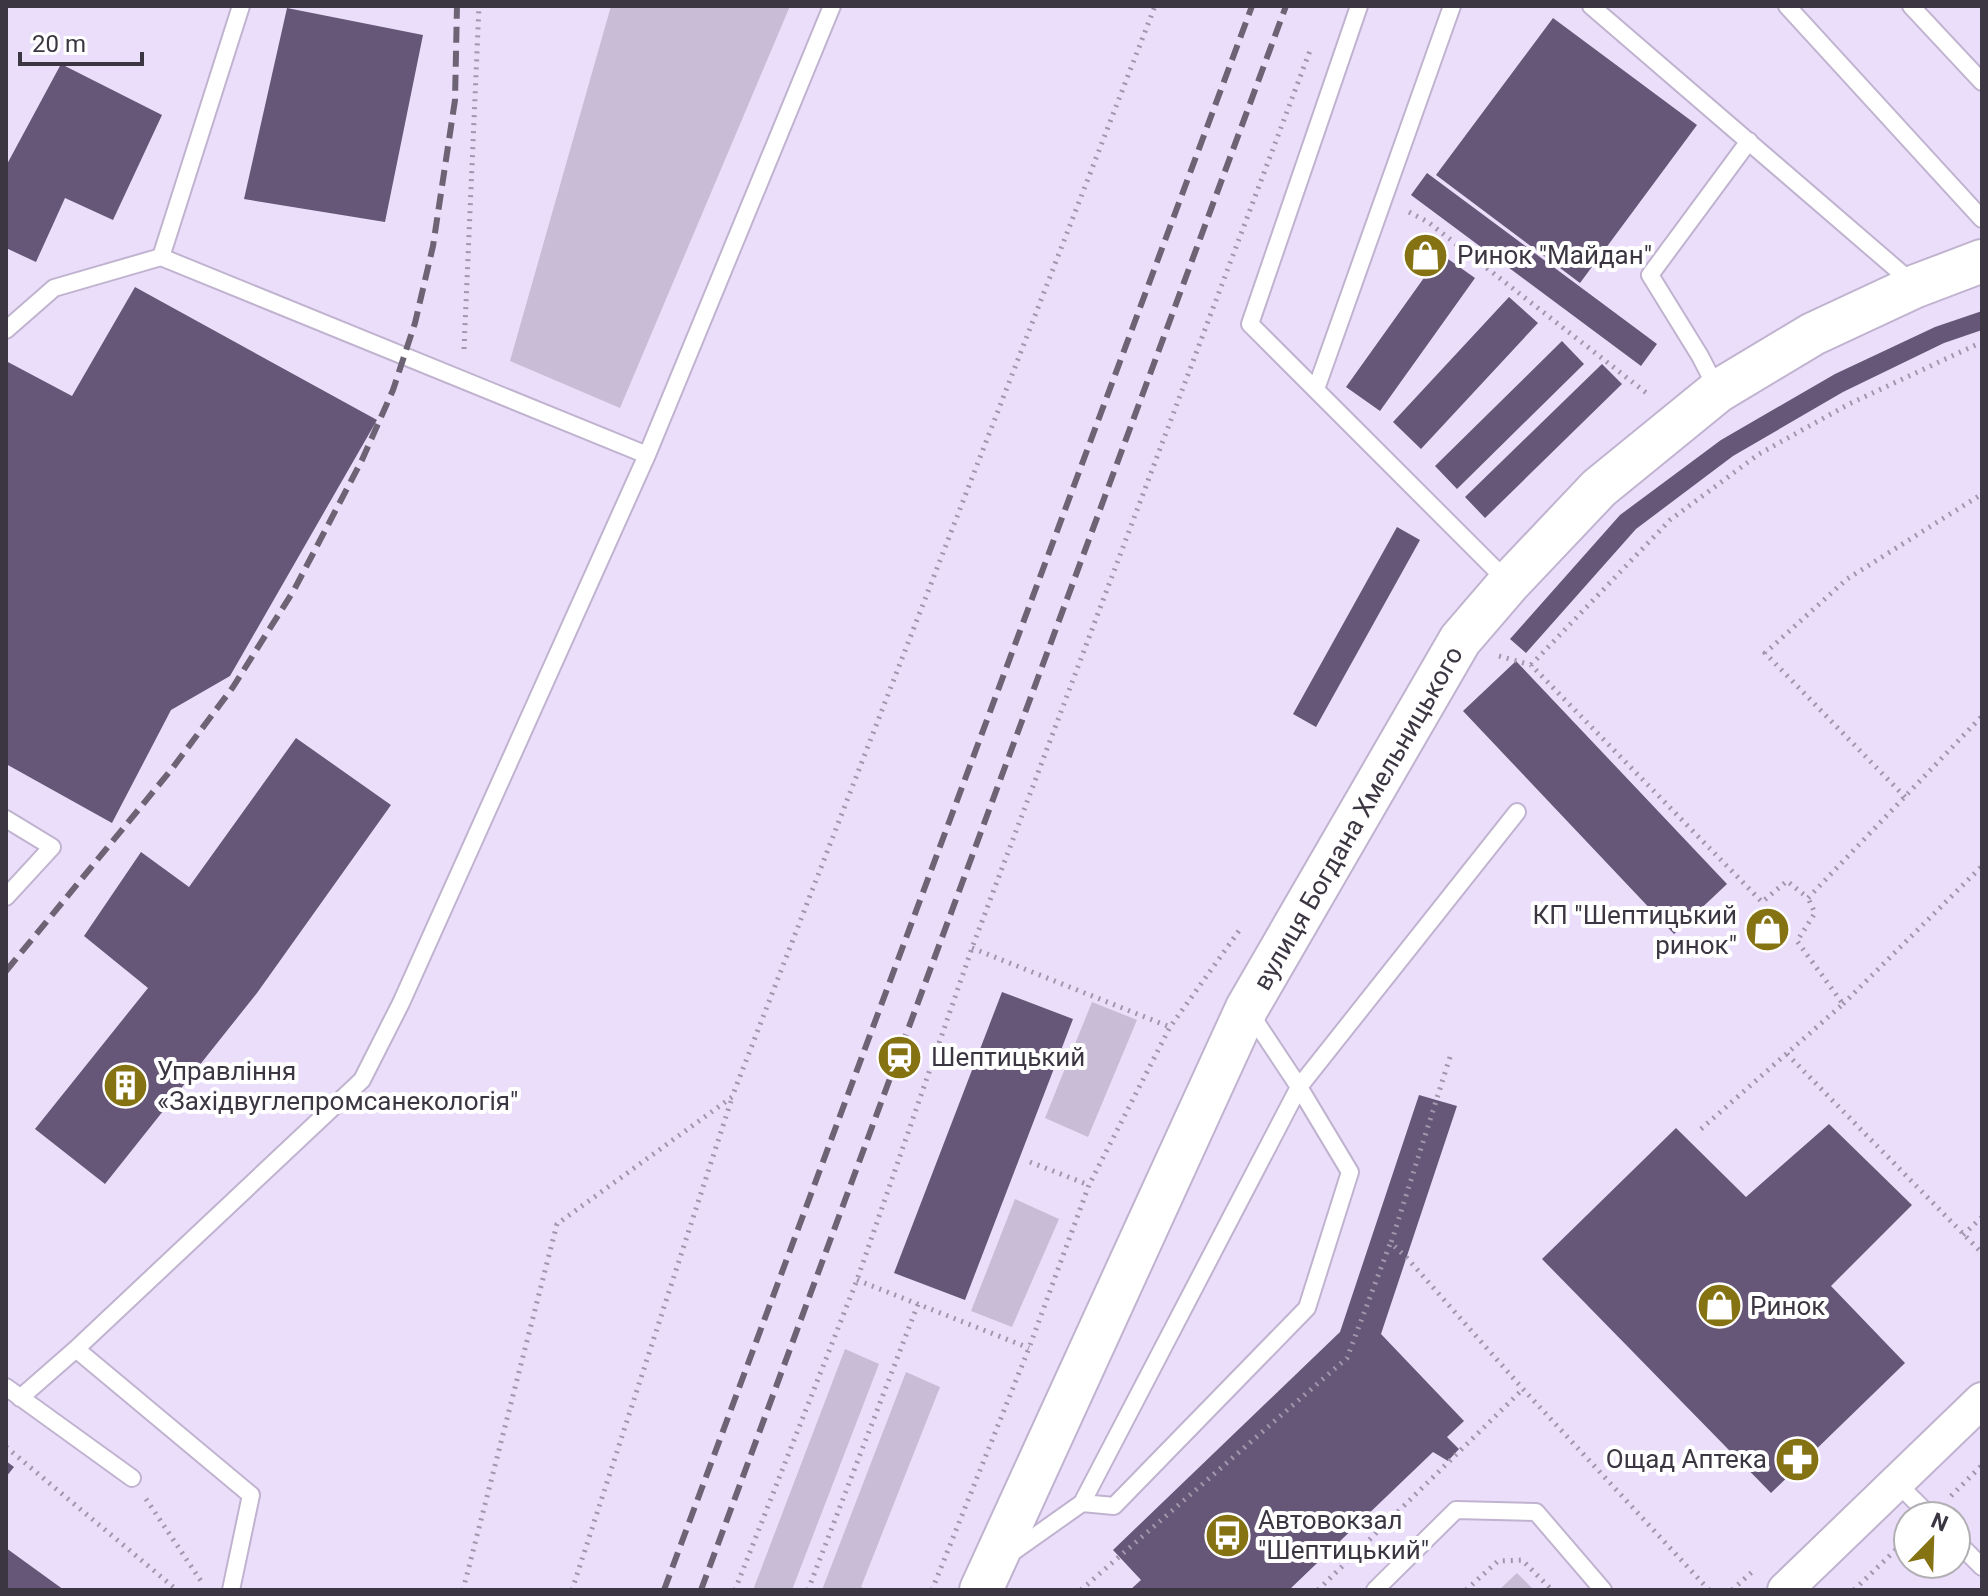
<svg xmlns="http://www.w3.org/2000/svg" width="1988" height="1596" font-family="Roboto,sans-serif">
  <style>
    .green { fill: #c9bcd7 }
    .building { fill: #665677 }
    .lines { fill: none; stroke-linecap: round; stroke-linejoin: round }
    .service-casing { stroke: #c0b3cf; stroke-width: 20 }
    .minor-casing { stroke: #c0b3cf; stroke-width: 38 }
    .tertiary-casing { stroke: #c0b3cf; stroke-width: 46 }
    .path { stroke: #a197ad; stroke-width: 5; stroke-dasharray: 2 6; stroke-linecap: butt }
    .service { stroke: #fff; stroke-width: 16 }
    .minor { stroke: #fff; stroke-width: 34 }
    .tertiary { stroke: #fff; stroke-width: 42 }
    .rail { stroke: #6c6474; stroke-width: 6; stroke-dasharray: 16 8; stroke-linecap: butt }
    .labels { text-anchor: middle; stroke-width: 8; stroke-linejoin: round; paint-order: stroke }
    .poi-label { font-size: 26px; fill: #3c3642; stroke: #fff; text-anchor: start }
    .street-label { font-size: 26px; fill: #3c3642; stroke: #fff }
  </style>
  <rect width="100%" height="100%" fill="#ebdefb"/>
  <!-- green -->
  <path class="green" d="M611,6H790L620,408L510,361Z
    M1092,1002L1137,1020L1088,1137L1045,1118Z
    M1015,1199L1059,1219L1012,1327L971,1311Z
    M845,1349L879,1364L792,1590H753Z
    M906,1372L940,1387L861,1587L869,1590H822Z
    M1517,1573L1534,1590H1499Z"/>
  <!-- building -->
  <path class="building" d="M287,8L423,35L385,222L244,199Z
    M1553,18L1697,125L1580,283L1436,175Z
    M61,64L162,115L113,220L65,198L36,262L6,248V166Z
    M1427,173L1657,344L1641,366L1411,195Z
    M1441,254L1475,278L1380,411L1346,387Z
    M135,287L377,420L230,676L171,710L112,823L6,764V361L72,396Z
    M1509,297L1538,323L1421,449L1393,422Z
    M1982,311V330L1944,343L1843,392L1733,456L1636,529L1526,653L1510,639L1620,515L1721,440L1835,374L1935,327Z
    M1562,341L1584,364L1457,489L1435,466Z
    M1602,364L1622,384L1485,518L1465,497Z
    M1397,527L1420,540L1316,727L1293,714Z
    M1516,661L1727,884L1674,934L1463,711Z
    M296,738L391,805L257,993L105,1184L35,1129L148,988L84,936L141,852L189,887Z
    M1002,992L1073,1019L965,1300L894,1273Z
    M1419,1095L1457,1106L1381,1334L1464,1421L1447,1437L1459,1449L1448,1461L1433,1452L1289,1590H1130L1141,1580L1113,1550L1340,1332Z
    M1829,1124L1912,1205L1831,1286L1905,1363L1771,1493L1542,1259L1676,1128L1746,1197Z
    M6,1461L14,1467L6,1477Z
    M6,1548L64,1590H6Z"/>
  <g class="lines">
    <defs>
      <path id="service" d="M1359,6L1250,324L1508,582
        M1591,6L1915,285
        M1787,6L1982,219
        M1911,6L1982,82
        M161,257L241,6
        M6,330L54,288L161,257L647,455
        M1316,389L1452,6
        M1717,389L1700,356L1650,275L1749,141
        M6,819L52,847L6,897
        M76,1349L251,1495L231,1590
        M6,1387L132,1478
        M20,1398L76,1349L362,1080L401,1003L647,455L832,6
        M1896,1482L1930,1516
        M1082,1503L1114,1506L1307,1308L1350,1172L1299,1087L1250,1013
        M1956,1541L1982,1567
        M1010,1554L1082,1503L1299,1087L1517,812
        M1375,1590L1456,1510L1536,1512L1603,1590"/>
      <path id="minor" d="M1785,1590L1982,1400"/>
      <path id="tertiary" d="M981,1590L1247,1008L1460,640L1509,583L1599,488L1718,391L1813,334L1916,286L1982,261"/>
    </defs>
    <!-- service casing -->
    <use href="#service" class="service-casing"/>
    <!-- minor casing -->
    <use href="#minor" class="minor-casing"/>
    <!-- tertiary casing -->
    <use href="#tertiary" class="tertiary-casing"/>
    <!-- path -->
    <path class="path" d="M1409,212L1428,222L1649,395
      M464,349L479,6
      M1499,656L1531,665L1762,902L1787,881L1808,898L1982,716
      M1531,665L1670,520L1759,454L1849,404L1982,342
      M1905,797L1765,653L1847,579L1982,494
      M972,948L1170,1027
      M1843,1004L1982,866
      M1787,1054L1982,1253
      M1450,1057L1391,1243L1407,1258L1523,1389L1709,1590
      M1701,1129L1843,1004L1797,941L1815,913L1808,898
      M1030,1162L1089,1185
      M1963,1235L1982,1217
      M857,1280L1029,1348
      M6,1447L177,1590
      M1951,1496L1982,1465
      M146,1499L203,1584
      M463,1590L557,1224L732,1097L1155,6
      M572,1590L732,1098
      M735,1590L857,1280L972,948L1311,48
      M808,1590L918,1304
      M932,1590L1029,1348L1089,1185L1170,1027L1241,928
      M1081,1590L1347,1358L1390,1244
      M1318,1590L1523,1389
      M1466,1590L1498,1561L1522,1560L1552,1590
      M1732,1590L1752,1572
      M1854,1590L1908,1538"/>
    <!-- service -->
    <use href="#service" class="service"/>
    <!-- minor -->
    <use href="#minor" class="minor"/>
    <!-- tertiary -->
    <use href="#tertiary" class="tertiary"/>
    <!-- rail -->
    <path class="rail" d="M6,971L171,770L233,687L294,590L362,460L393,390L415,323L433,246L455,100L457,6
      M664,1590L1252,6
      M701,1590L1286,6"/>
  </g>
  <!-- icons -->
  <defs>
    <symbol id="shop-disc" viewBox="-11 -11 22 22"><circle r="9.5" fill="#857213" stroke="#fff"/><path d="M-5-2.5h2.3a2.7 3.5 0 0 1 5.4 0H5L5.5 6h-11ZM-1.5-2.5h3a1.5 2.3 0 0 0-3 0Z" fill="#fff"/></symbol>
    <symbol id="station-disc" viewBox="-11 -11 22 22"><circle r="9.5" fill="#857213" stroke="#fff"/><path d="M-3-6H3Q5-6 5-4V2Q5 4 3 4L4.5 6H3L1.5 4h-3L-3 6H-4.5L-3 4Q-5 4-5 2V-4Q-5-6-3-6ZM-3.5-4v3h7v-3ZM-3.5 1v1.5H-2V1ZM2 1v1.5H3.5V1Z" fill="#fff"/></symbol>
    <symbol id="building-disc" viewBox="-11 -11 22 22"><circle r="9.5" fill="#857213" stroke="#fff"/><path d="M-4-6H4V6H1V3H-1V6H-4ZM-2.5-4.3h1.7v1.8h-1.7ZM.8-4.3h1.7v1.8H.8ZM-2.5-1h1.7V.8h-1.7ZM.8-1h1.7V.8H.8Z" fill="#fff"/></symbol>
    <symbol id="pharmacy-disc" viewBox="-11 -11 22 22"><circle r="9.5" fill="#857213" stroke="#fff"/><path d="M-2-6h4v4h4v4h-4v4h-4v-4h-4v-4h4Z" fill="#fff"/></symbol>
    <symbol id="bus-disc" viewBox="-11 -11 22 22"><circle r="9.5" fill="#857213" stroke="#fff"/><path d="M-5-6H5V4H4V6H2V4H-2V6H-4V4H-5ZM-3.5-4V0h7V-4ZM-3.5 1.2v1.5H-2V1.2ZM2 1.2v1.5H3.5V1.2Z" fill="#fff"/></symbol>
  </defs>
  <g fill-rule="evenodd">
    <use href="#shop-disc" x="1400" y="230" width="51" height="51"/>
    <use href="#shop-disc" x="1742" y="904" width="51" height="51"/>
    <use href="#station-disc" x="874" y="1032" width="51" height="51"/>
    <use href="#building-disc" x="100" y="1060" width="51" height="51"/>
    <use href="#shop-disc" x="1694" y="1280" width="51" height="51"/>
    <use href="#pharmacy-disc" x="1772" y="1434" width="51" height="51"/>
    <use href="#bus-disc" x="1202" y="1510" width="51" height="51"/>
  </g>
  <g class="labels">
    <!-- poi labels -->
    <g class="poi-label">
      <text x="1457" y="264">Ринок "Майдан"</text>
      <text x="1737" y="924" text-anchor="end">КП "Шептицький<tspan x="1737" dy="30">ринок"</tspan></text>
      <text x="931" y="1066">Шептицький</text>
      <text x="157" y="1080">Управління<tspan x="157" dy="30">«Західвуглепромсанекологія"</tspan></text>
      <text x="1750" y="1315">Ринок</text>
      <text x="1767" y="1468" text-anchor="end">Ощад Аптека</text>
      <text x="1258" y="1529">Автовокзал<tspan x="1258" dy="30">"Шептицький"</tspan></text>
    </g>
    <!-- street labels -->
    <g class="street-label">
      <text transform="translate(1358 818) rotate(-60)" y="9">вулиця Богдана Хмельницького</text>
    </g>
  </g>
  <!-- border -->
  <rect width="1988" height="1596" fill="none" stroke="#3c3642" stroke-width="16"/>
  <!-- north arrow -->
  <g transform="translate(1932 1540) rotate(23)"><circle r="38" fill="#ffffff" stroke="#b1afb3" stroke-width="2"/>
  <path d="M0-6L14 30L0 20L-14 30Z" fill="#857213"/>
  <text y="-12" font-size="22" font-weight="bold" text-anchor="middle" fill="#3c3642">N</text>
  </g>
  <!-- scale -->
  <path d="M20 52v12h122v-12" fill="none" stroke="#3c3642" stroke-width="4"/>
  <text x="32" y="52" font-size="24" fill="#3c3642" stroke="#ffffff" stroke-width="6" paint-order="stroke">20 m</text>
</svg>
